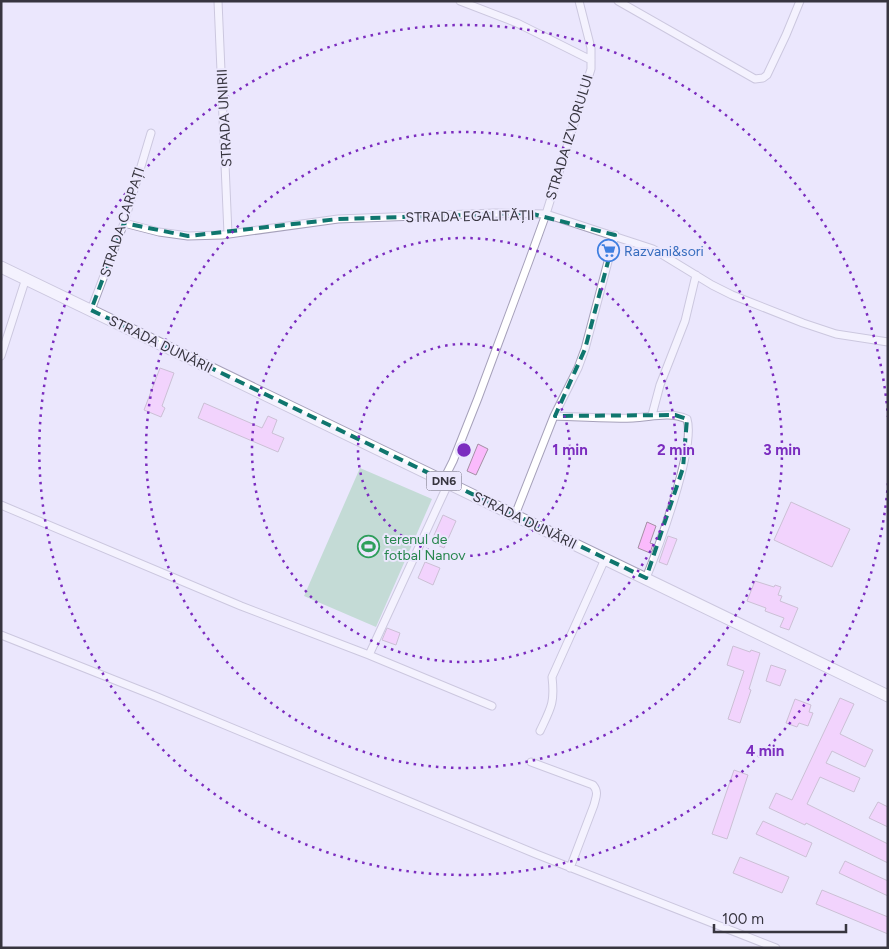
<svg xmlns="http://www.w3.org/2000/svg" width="889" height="949" font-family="Figtree,sans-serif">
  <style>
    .green { fill: #95cca7 }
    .building { fill: #fabafc; stroke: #a490a4 }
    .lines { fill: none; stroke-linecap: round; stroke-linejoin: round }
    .street-casing { stroke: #a6a1ba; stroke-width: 9 }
    .primary-casing { stroke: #a6a1ba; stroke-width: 13 }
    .street { stroke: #fff; stroke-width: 7 }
    .primary { stroke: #fff; stroke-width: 11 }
    .marked { fill: none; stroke: #0f766e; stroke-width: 4; stroke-dasharray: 10 6; stroke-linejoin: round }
    .ring { fill: none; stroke: #7b2cbf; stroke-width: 2.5; stroke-dasharray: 2.5 5 }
    .labels { text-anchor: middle; stroke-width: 4; stroke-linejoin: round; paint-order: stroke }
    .shield { fill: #ebe7fd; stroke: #6d6a78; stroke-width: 1 }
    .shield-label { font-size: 12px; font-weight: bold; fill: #37353f }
    .street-label { font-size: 14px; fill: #37353f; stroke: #ebe7fd }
    .shop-label { font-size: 14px; fill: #366cbe; stroke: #ebe7fd; text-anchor: start }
    .leisure-label { font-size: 14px; fill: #27864d; stroke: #ebe7fd; text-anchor: start }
    .centre { fill: #7b2cbf; stroke: #ebe7fd; stroke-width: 2.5 }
    .ring-label { font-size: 15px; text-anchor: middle; font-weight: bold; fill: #7b2cbf; stroke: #ebe7fd; stroke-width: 4; stroke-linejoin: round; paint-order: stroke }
  </style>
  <rect width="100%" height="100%" fill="#ebe7fd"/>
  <!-- green -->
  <path class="green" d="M360,468L432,499L376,627L304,596Z"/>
  <!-- building -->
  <path class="building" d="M160,368L174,373L162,406L165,408L161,417L144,410Z
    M204,403L262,428L268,416L277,420L272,433L284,438L278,452L198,418Z
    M478,444L488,449L476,475L467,471Z
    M791,502L850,529L832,567L774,540Z
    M443,515L456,521L444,548L431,542Z
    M647,522L656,526L650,543L653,544L650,553L638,548Z
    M668,536L677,539L667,565L659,562Z
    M425,562L440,568L433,585L418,578Z
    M755,581L774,587L775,585L781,587L778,595L782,596L780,601L798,608L789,630L780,627L784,618L765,611L766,608L747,601Z
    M387,628L400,633L396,645L382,640Z
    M733,646L750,652L751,650L760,653L749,689L751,690L740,723L728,719L744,671L727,665Z
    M771,665L786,670L780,686L766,681Z
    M840,698L854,704L840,734L873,750L865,767L832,751L826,763L860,778L854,792L820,777L807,804L888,844V863L806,823L805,825L769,808L776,793L792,800Z
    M795,699L811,705L809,712L813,713L808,726L799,723L797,727L786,723Z
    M734,770L748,775L727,839L712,834Z
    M878,802L888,807V827L869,818Z
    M763,821L812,843L806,857L756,834Z
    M740,857L789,877L782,893L733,873Z
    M845,861L888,881V896L839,873Z
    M822,890L888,917V934L816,904Z"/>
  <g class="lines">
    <defs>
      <path id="street" d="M218,1L228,234
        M460,1L517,23L591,60
        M618,1L755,79L763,78L767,75L786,35L800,1
        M124,223L159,232L188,236L222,235L338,219L495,213L546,214L653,249L712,285L732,295L803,323L836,334L888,342
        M91,310L124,223L151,133
        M1,356L26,278
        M652,415L660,385L685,321L696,275
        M554,416L578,368L585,349L615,235
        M443,481L453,461L478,398L529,261L546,214L591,69V48L579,1
        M1,505L241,606L369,655L492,706
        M515,515L554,416C580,417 607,419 633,418C652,417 669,411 687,419C696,447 658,549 646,578
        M1,635L155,696L536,854L776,948
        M369,655L448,484
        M540,731C551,708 555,703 552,677L605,559
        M531,762L593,785C599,792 596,797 594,805L570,868"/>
      <path id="primary" d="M1,267L888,696"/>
    </defs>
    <!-- street casing -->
    <use href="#street" class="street-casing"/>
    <!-- primary casing -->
    <use href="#primary" class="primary-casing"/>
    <!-- street -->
    <use href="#street" class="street"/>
    <!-- primary -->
    <use href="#primary" class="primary"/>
  </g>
  <!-- marked area -->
  <path d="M0 0H889V949H0ZM529,213L615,235L585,349L555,416L675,415L687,419L683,468L646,578L91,310L124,223L188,236L338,219Z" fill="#ebe7fd" fill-opacity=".55" fill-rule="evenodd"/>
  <path class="marked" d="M529,213L615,235L585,349L555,416L675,415L687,419L683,468L646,578L91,310L124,223L188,236L338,219Z"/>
  <!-- distance rings -->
  <g class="ring">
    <circle cx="464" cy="450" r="106"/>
    <circle cx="464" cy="450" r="212"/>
    <circle cx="464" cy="450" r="318"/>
    <path d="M888 483A425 425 0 1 1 888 417"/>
  </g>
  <!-- icons -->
  <defs>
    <symbol id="supermarket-ring" viewBox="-11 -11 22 22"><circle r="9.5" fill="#ebe7fd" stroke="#3f7fe0" stroke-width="1.5"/><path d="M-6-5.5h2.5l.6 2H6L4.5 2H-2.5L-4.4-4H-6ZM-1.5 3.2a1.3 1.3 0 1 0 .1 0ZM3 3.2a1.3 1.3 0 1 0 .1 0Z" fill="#3f7fe0"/></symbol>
    <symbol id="stadium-ring" viewBox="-11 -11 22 22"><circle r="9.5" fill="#ebe7fd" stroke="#2e9e5b" stroke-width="1.5"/><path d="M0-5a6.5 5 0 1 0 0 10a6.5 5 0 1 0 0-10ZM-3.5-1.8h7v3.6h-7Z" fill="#2e9e5b"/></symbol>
  </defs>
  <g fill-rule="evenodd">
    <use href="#supermarket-ring" x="596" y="238" width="25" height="25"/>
    <use href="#stadium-ring" x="356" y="534" width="25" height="25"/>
  </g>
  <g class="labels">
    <!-- shield labels -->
    <rect class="shield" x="426.5" y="471.5" width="35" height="19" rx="4"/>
    <g class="shield-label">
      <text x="444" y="485">DN6</text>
    </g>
    <!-- street labels -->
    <g class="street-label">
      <text transform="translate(224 118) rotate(-93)" y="5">STRADA UNIRII</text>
      <text transform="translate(569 137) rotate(-73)" y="5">STRADA IZVORULUI</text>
      <text transform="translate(470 216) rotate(-1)" y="5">STRADA EGALITĂȚII</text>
      <text transform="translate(122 222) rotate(-72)" y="5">STRADA CARPAȚI</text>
      <text transform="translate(161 344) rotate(26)" y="5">STRADA DUNĂRII</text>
      <text transform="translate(525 520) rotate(26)" y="5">STRADA DUNĂRII</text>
    </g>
    <!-- shop labels -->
    <g class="shop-label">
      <text x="624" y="256">Razvani&amp;sori</text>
    </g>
    <!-- leisure labels -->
    <g class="leisure-label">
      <text x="384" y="544">terenul de<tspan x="384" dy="16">fotbal Nanov</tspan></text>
    </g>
  </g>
  <circle cx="464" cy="450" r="8" class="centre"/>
  <g class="ring-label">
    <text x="570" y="455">1 min</text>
    <text x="676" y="455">2 min</text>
    <text x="782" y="455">3 min</text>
    <text x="765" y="756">4 min</text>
  </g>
  <!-- border -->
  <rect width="889" height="949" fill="none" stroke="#37353f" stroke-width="5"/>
  <!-- scale -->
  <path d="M714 924v8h132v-8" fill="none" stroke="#37353f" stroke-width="2.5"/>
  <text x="722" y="924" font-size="15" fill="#37353f" stroke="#ebe7fd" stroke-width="4" paint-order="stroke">100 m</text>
</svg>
